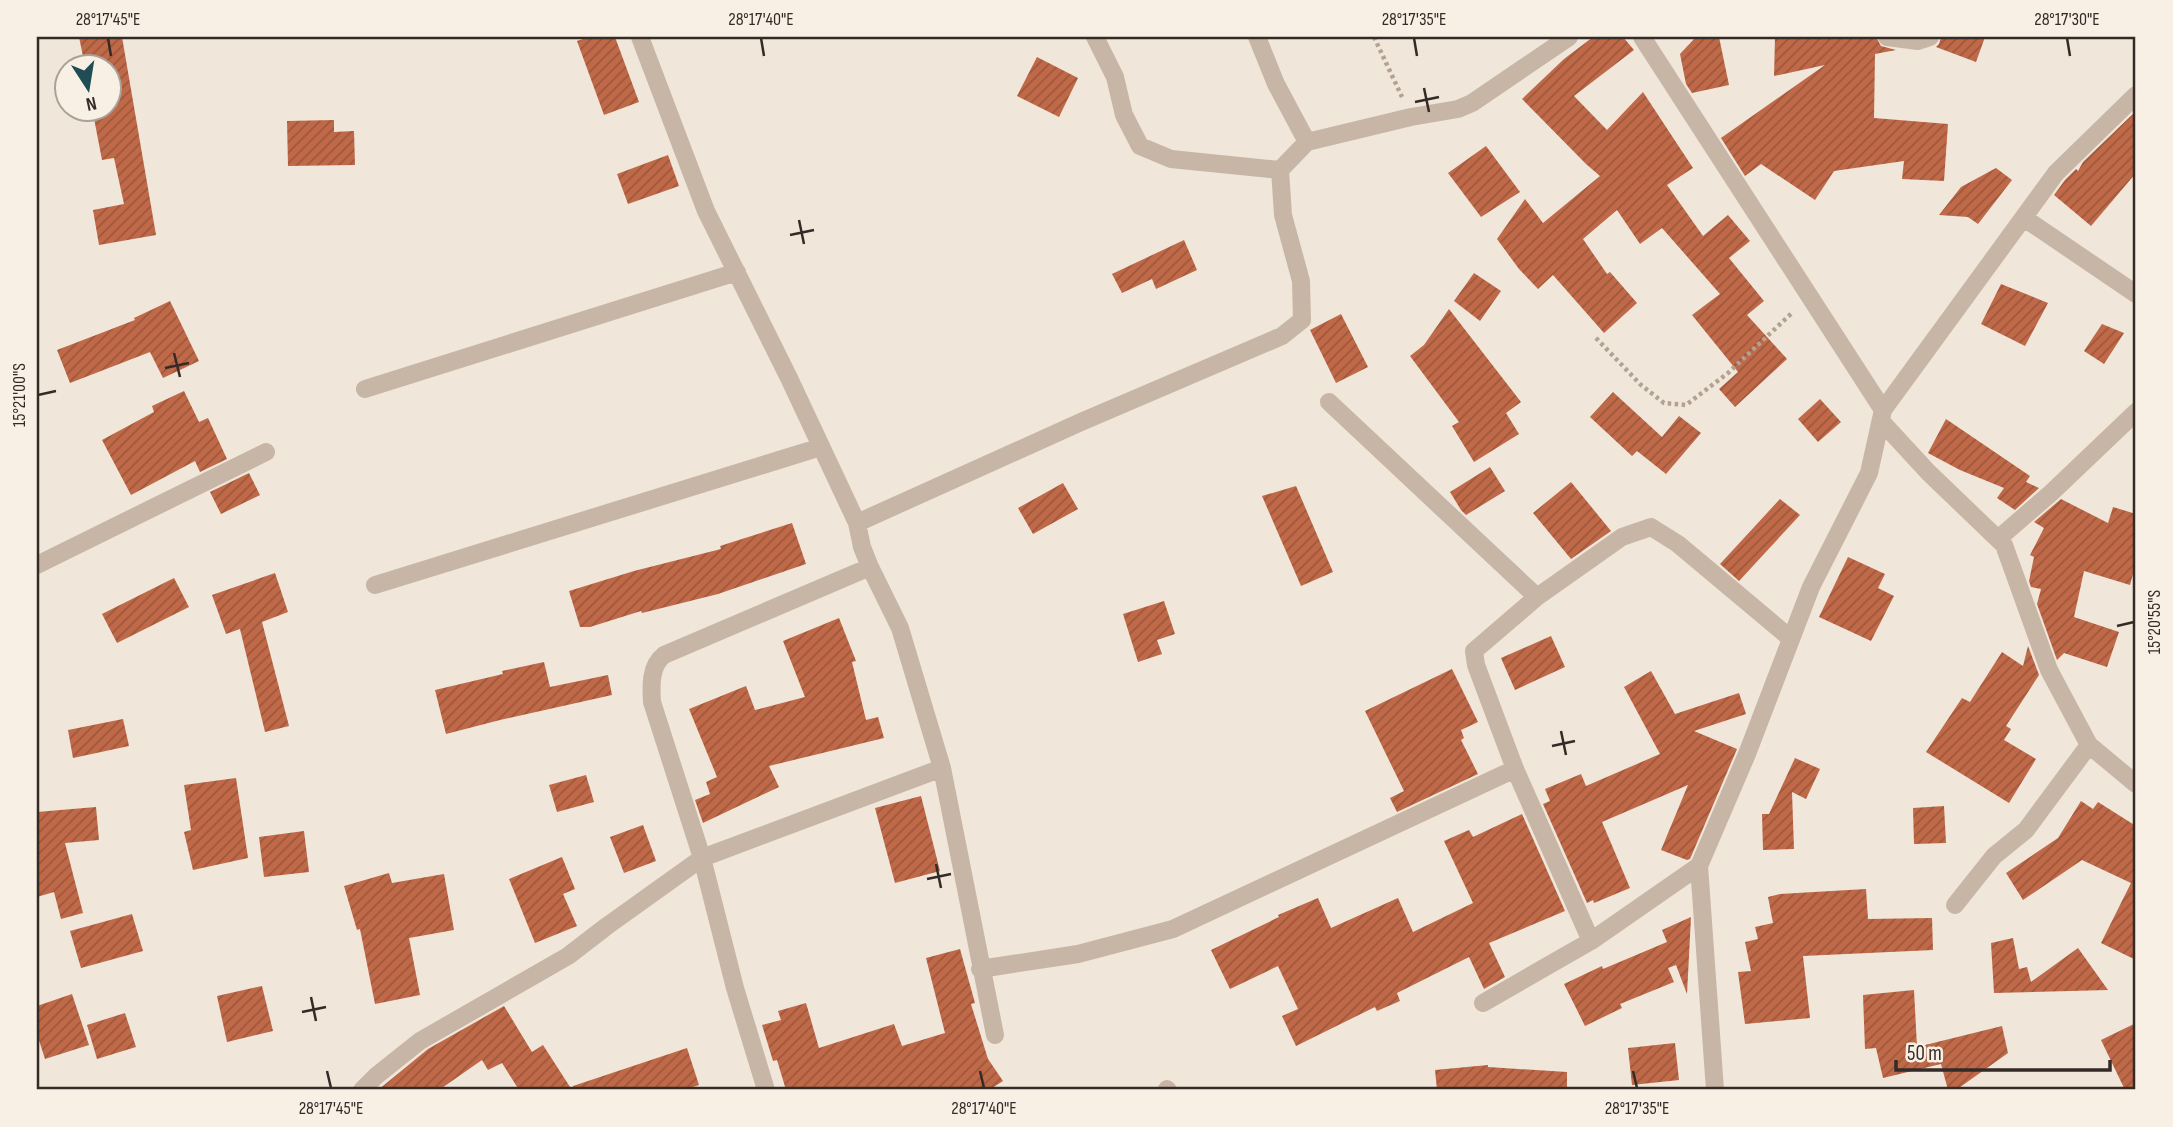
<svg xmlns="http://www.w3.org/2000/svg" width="2173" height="1127" font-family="'Sofia Sans Condensed',sans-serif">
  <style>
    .building { fill: url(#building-hatch) }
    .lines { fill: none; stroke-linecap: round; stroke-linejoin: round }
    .path { stroke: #b3a191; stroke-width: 4.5; stroke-dasharray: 3.5 3.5; stroke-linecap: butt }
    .minor { stroke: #c7b6a6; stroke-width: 18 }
    .ticks { fill: none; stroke: #342b27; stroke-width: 2.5 }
    .neatline { fill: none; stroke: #342b27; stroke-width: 2.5 }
    .ticks-label { font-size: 18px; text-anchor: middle; fill: #342b27 }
  </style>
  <defs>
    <pattern id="building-hatch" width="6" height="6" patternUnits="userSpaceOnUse" patternTransform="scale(1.75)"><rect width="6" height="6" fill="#c06948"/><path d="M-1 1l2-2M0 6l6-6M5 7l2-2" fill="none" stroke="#9d573c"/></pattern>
  </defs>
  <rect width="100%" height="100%" fill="#f0e6da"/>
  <!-- building -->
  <path class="building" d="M79,37H122L156,235L99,245L93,210L124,204L114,158L102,160L92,108H108V66H85Z
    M589,37H615L639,102L604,115L577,41Z
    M1593,37H1623L1634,50L1574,96L1607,130L1643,92L1693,168L1667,185L1703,236L1728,215L1750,241L1729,258L1764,301L1747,315L1787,359L1735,407L1719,389L1738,372L1692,315L1720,294L1662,228L1640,244L1617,210L1583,239L1607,274L1610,272L1637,303L1604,333L1553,275L1538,289L1519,269L1497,239L1525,199L1543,223L1600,176L1586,164L1522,99L1564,59Z
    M1696,37H1719L1729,85L1692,93L1686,84L1680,54Z
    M1775,37H1876L1881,46L1896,50L1875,54L1874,118L1948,124L1944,181L1902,179L1904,161L1834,171L1815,200L1761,164L1745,176L1721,138L1825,65L1774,76Z
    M1941,37H1985L1976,62L1936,47L1939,44Z
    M1037,57L1078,78L1059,117L1017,96Z
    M2136,111V173L2091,226L2054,195L2065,180L2076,169L2078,171L2083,162Z
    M334,120V132L354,131L355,165L288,166L287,121Z
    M1486,146L1520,192L1481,217L1448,173Z
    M668,155L679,186L628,204L617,174Z
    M1996,168L2012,180L1978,224L1968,217L1939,215L1961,187Z
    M1184,240L1197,270L1156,289L1152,279L1122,293L1112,274Z
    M1474,273L1501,291L1480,321L1454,301Z
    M2001,284L2048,303L2025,346L1981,324Z
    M170,301L199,361L163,378L150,352L70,383L57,350L135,320L134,318Z
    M1449,309L1521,402L1506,413L1519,434L1474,462L1452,426L1459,422L1410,356L1424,345Z
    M1341,314L1368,367L1336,383L1310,330Z
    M2102,324L2124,333L2104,364L2084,351Z
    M184,391L199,422L208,418L227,459L200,472L195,461L131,495L102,440L154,412L152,406Z
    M1613,392L1662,437L1679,416L1701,433L1666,474L1637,451L1632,456L1590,417Z
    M1820,399L1841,422L1818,442L1798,419Z
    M1946,419L2030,476L2026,482L2039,488L2015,510L1997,498L2004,488L1960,470L1928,453Z
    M1490,467L1505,491L1466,515L1461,510L1450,492Z
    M249,473L260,495L221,514L210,492Z
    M1571,482L1611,531L1571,559L1533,513Z
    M1063,483L1078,509L1033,534L1018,508Z
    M1296,486L1333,572L1301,586L1262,496Z
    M1780,499L1800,515L1739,581L1720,564Z
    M2061,499L2108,523L2113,507L2136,514V563L2130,585L2084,571L2074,617L2119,632L2107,667L2064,653L2057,660L2037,604L2041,589L2031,587L2029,581L2034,557L2030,555L2044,528L2034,522Z
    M792,523L806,564L718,594L642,613L641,611L590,627H580L569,591L634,571L721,549L720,546Z
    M1848,557L1885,574L1878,588L1894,596L1871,641L1819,617Z
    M275,573L288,612L262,622L289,726L265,732L240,629L226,634L212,595Z
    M174,578L189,607L117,643L102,614Z
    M1164,601L1175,634L1157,640L1162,654L1138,662L1123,614Z
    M839,618L856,661L852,662L866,720L878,717L884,738L769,766L779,787L703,823L695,800L710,794L706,782L717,777L689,709L746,686L755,710L805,697L783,641Z
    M1551,636L1565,667L1515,690L1501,658Z
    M2028,646L2039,675L2006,726L2011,729L2004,740L2036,759L2009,803L1926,752L1962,698L1970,702L2002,652L2023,666Z
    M544,662L550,687L608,675L612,695L500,720L446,734L435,690L503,674L502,671Z
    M1452,669L1478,722L1461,730L1464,738L1461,740L1478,774L1397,812L1390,798L1404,791L1365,711Z
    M1651,671L1675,714L1739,693L1746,714L1694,731L1737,749L1690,859L1687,860L1661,850L1688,785L1602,822L1630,888L1594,903L1593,900L1587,903L1543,804L1550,801L1545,789L1581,774L1586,786L1660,754L1624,687Z
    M123,719L129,746L73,758L68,730Z
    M1795,758L1820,769L1806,799L1792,792L1794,849L1763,850L1762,814H1769Z
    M586,775L594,802L557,812L549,785Z
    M236,778L248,858L193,870L184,832L191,830L184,785Z
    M921,796L940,871L895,883L875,808Z
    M2081,801L2093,809L2098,802L2136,826V960L2101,943L2131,883L2082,860L2023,900L2006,873L2058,838Z
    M1944,806L1946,843L1914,844L1913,808Z
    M96,807L99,840L65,843L83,913L61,919L54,892L37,897V812Z
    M1522,814L1565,911L1489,943L1505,977L1484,989L1469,957L1397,993L1400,1001L1377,1011L1375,1007L1296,1046L1282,1016L1298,1009L1278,966L1230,989L1211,950L1279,917L1278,915L1318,898L1331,928L1398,898L1413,932L1473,903L1444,841L1469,830L1473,837Z
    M643,825L656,861L624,873L610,837Z
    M304,831L309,872L264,877L259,837Z
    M562,857L575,889L563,894L577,926L535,943L509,879Z
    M389,873L392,883L444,874L454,930L409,938L420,995L375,1004L360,929L357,930L344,886Z
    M1866,889L1868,919L1932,918L1933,950L1803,956L1810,1018L1745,1024L1738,972L1751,971L1745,942L1758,939L1755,927L1773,923L1768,897L1780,894Z
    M132,914L143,951L81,968L70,931Z
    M1691,917L1687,994L1676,965L1668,968L1674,982L1620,1004L1622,1008L1585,1026L1564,984L1602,966L1603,969L1667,942L1662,930Z
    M2013,938L2019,969L2027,967L2031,982L2078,948L2108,990L1994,993L1991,943Z
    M960,949L975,1003L971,1004L988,1059L1003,1081L989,1090H786L777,1060L773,1061L762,1025L781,1020L778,1011L806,1003L819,1048L894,1024L902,1046L945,1033L926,958Z
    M262,986L273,1031L227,1042L217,996Z
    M1914,990L1917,1047L2002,1026L2008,1053L1956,1090H1948L1941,1064L1883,1078L1876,1048L1865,1049L1863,995Z
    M72,994L89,1045L45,1059L37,1034V1006Z
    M504,1006L532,1052L543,1045L572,1090H519L502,1063L488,1070L482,1060L439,1090H378L428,1049Z
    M125,1013L136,1047L97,1059L87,1025Z
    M2136,1023V1090H2125L2101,1040Z
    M1675,1043L1679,1080L1632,1085L1628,1048Z
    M687,1048L699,1085L684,1090H573V1086Z
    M1488,1065V1067L1567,1072V1090H1437L1435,1070Z"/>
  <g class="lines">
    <!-- path -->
    <path class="path" d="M1374,37L1402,97
      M1596,338L1641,385L1664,403L1686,405L1728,373L1793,312"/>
    <!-- minor -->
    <path class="minor" d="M640,37L706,211L789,378L857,523L862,547L870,567L900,628L942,768L995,1035
      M1095,37L1115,77L1124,115L1140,146L1171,159L1280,170
      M1257,37L1276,84L1307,142
      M1642,37L1883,410
      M1887,37L1918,41L1930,37
      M2024,218L2136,294
      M365,389L737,272
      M1329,402L1537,597L1622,537L1651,527L1678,544L1790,638
      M1881,421L1928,472L2004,545L2049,670L2089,745L2136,784
      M857,523L1081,422L1282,336L1302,320L1301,281L1283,215L1280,170L1307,142L1411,117L1458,109L1472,103L1569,37
      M1999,538L2051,493L2136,412
      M37,565L266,452
      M870,567L664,655C650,666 651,686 652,702L702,858L942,768
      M375,585L821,447
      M1537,597L1474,651L1476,665L1515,769L1591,941
      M1955,905L1994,856L2026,830L2089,745
      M980,969L1078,954L1173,929L1515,769
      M1483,1003L1591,941L1699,866
      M1167,1089L1168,1090
      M362,1090L376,1076L420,1041L568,956L607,926L702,858L735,988L766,1090
      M1715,1090L1699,866L1747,754L1811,587L1869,473L1883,410L2056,173L2136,95"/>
  </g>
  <!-- ticks -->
  <path class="ticks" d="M108,38L111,56M761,38L764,56M1414,38L1417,56M2067,38L2070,56M1424,88L1429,112M1415,102L1439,97M799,220L804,244M790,235L814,230M174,353L180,377M165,368L189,363M38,395L56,391M2117,626L2134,622M1561,731L1566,755M1552,746L1575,741M936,864L941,888M927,879L951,874M311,997L316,1021M302,1012L326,1007M327,1071L331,1088M980,1071L984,1088M1633,1071L1637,1088"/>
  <!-- border -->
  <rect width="2173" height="1127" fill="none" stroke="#f8f0e5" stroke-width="77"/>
  <!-- north arrow -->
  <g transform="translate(88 88) rotate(168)"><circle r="33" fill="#f8f0e5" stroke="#aaa199" stroke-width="2"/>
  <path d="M0-5L12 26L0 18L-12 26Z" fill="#1f4d53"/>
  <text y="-10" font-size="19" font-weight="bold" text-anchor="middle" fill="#342b27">N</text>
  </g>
  <!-- scale -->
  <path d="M1896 1060v10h214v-10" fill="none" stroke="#342b27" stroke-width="3.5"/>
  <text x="1907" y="1060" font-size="21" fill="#342b27" stroke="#f8f0e5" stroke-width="5" paint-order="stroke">50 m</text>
  <rect x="38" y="38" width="2096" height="1050" class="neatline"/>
  <g class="ticks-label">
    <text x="108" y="25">28°17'45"E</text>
    <text x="761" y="25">28°17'40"E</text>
    <text x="1414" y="25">28°17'35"E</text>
    <text x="2067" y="25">28°17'30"E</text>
    <text transform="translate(19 395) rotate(-90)" y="6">15°21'00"S</text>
    <text transform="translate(2154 622) rotate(-90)" y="6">15°20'55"S</text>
    <text x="331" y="1114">28°17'45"E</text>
    <text x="984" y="1114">28°17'40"E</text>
    <text x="1637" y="1114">28°17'35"E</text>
  </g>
</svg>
